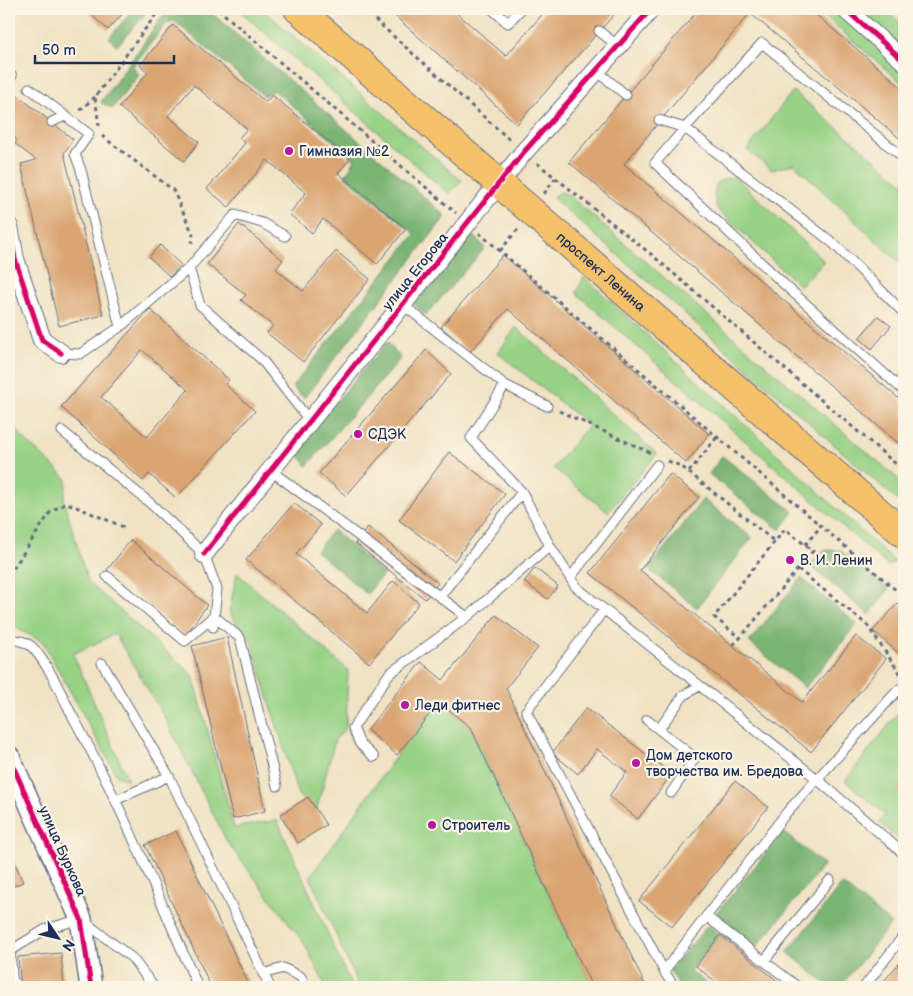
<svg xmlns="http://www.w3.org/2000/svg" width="913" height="996" font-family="'Balsamiq Sans',sans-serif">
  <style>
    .green { fill: #98d286; stroke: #5a8072 }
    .forest { fill: #7ab473; stroke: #4a7268 }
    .building { fill: #daa572; fill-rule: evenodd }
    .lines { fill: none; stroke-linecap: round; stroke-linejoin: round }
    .service-casing { stroke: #666e81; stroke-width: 11 }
    .minor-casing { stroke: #666e81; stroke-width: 20 }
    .tertiary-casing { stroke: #666e81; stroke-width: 24 }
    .primary-casing { stroke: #666e81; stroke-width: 30 }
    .path { stroke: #666e81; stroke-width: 3; stroke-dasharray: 4 4; stroke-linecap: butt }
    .service { stroke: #fff; stroke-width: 9 }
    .minor { stroke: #fff; stroke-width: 18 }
    .tertiary { stroke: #fff; stroke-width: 21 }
    .primary { stroke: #f5c16b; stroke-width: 28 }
    .cycleway-casing { stroke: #fcf5e5; stroke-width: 8 }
    .cycleway { stroke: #d6006c; stroke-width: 5 }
    .poi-dot { fill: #b5179e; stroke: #fcf5e5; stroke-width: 2 }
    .labels { text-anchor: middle; stroke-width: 4.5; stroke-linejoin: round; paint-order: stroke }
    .poi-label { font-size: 14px; fill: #1b2f5e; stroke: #fcf5e5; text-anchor: start }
    .street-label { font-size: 14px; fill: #1b2f5e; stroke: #fcf5e5 }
  </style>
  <rect width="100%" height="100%" fill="#fcf5e5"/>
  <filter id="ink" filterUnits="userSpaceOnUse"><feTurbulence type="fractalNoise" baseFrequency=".02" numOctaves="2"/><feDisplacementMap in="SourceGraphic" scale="10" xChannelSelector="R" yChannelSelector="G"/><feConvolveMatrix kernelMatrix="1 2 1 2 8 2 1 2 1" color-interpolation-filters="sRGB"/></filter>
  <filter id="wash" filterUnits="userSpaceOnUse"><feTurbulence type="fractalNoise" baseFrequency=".0096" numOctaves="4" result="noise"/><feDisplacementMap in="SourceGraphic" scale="20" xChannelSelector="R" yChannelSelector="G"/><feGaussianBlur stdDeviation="1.12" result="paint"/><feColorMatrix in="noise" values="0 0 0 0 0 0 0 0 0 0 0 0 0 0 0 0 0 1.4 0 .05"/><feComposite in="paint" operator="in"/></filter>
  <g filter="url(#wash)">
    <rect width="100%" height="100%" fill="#f0e2c3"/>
    <!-- green -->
    <path class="green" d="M238,9H262L462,181L449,194Z
      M816,9H836L904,67V85Z
      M859,9H884L904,26V48Z
      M793,91L904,184V267L794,164L772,170L747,150Z
      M734,176L824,261L800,286L717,209L714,194L717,182Z
      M559,192L567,194L904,484V506L553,198Z
      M584,277L895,562L888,566L576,293Z
      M516,327L657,454L608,512L553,468L589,425L498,353Z
      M9,419L22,437L67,479L64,501L88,582L193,675L234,828L277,820L352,987H326L304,943L227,842L166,720L115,634L73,654L128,780L117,776L43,642L16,628L9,629Z
      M237,573L348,670L346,728L335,740L316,812L298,795L252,644L229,612Z
      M439,702L471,728L592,987H359L310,877L397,755Z
      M898,713L904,718V844L879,822L885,814L845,781Z"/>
    <!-- forest -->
    <path class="forest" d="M134,9H150L117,46L109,38Z
      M168,9H207L446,216L304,398L292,387L415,234L345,176L355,160L274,90L264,96L174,21L167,23L133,66L139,75L112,109L101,102Z
      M468,228L485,248L426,315L409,299Z
      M387,342L401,358L307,466L295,450Z
      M722,456L794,512L780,530L709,474Z
      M703,499L752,538L697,608L648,569Z
      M333,530L384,574L367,594L316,551Z
      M823,550H840L889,589L869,615L810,566Z
      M801,578L857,624L805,688L749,642Z
      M783,832L824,865L755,949L714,916Z
      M842,884L891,924L840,987H830L787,952Z
      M708,925L720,935L690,971L711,987H679L670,970Z"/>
    <g id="blocks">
      <!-- building -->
      <path class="building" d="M85,9H127L108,30Z
        M387,9H452L506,56L547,9H619L517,124Z
        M699,9H809L904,89V142L750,13L624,164L904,403V448L569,162Z
        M173,25L266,102L272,95L350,159L338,173L406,229L377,264L323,219L312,233L289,214L306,193L267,160L229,207L207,189L245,143L239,138L247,129L194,85L168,116L199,142L184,161L119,107L148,72L140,65Z
        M12,91L73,139L64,153L103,315L59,326L21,164L36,160L9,139V92Z
        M239,224L283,260L276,269L303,291L336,251L370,279L303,362L267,333L273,326L241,300L246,295L207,264Z
        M160,245L181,265L170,277L149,257Z
        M503,255L709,434L686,463L508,309L470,352L441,327Z
        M150,309L229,380L225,384L255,411L176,498L149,474L143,481L61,407ZM142,350L188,390L147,437L101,397Z
        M878,316L891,326L872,349L859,338Z
        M426,350L451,374L346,496L319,473Z
        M449,452L505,494L454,561L399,520Z
        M670,474L699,497L640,570L802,702L856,636L886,659L811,752L590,573Z
        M294,503L321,525L296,554L367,613L393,581L419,603L369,663L246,560Z
        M368,527L438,583L425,599L355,543Z
        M131,540L207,605L185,636L107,570Z
        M535,568L558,586L548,599L524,582Z
        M898,603L904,608V658L873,631Z
        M496,615L538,648L506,688L646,987H592L471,728L439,702L397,755L367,730L421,662L443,680Z
        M227,637L265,811L233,819L192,646Z
        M586,708L672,774L638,819L609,796L627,772L597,749L578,774L552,753Z
        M904,779V795L897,789Z
        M735,781L768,807L672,927L639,901Z
        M308,797L326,825L298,843L280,815Z
        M176,831L250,987H211L145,845Z
        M9,849L23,882L9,888Z
        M720,935L785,987H722L696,966Z
        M61,953L64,987H21L18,957Z
        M904,957V987H879Z"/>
    </g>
  </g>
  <g filter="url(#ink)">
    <use href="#blocks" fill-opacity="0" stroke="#666e81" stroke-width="1"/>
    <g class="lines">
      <defs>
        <path id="service" d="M492,9L508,23L521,9
          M599,31L618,46
          M597,71L626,95
          M9,74L12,76
          M29,88L89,134L75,154L81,170L120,327
          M659,120L685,128L655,163L787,287L904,391
          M52,122L65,116
          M9,142L11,141
          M904,158L762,43L685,128L833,243L904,313
          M189,268L200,305L262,360L309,420
          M402,304L505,385L471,438L522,492L550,546L576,587L817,779L904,854
          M61,353L80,354L120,327L189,268L235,215L262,223L285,236
          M505,385L547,406
          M62,431L150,503L204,554L217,589L213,627
          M270,470L467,617
          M107,576L185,641L214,616L240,638L277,786
          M570,578L657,465
          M440,596L522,492
          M604,610L526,711L664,971
          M9,640C16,639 28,642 33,648C50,667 61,694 73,717C121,804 158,896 198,987
          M102,663L169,776
          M647,720L695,758L671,793
          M659,729L684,695L699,686
          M374,757L360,744L353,728L389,674L467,617L550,546
          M116,800L169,776L270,987
          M706,916L764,961
          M263,974L283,968L301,977L306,987
          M13,987L10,951L46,929L81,919L132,958L154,987
          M674,987L664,971L787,812L899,689L904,695
          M798,987L764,961L830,880
          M864,987L904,935"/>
        <path id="minor" d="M845,9L904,61
          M9,227L15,259L42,340L61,353
          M204,554L523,153L651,9"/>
        <path id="tertiary" d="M9,757L81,919L91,987"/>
        <g id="primary">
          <path id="s1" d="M298,9L904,534"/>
        </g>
      </defs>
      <!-- service casing -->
      <use href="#service" class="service-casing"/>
      <!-- minor casing -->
      <use href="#minor" class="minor-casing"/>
      <!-- tertiary casing -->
      <use href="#tertiary" class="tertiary-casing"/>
      <!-- primary casing -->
      <use href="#primary" class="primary-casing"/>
      <!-- path -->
      <path class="path" d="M218,9L456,213
        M363,9L511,141
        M80,110L95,97
        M99,126L95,97L160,9
        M102,136L173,190L193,234L192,243
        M537,163L652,255L904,471
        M544,194L555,178
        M479,233L904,597
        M500,251L518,229
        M559,411L651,453
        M668,461L681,466L775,542
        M689,472L717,437
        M805,545L821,526
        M798,569L867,625L899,672V676
        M9,575L51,511L67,503L126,528
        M733,645L740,638L813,551L785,529L714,617L740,638"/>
      <!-- service -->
      <use href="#service" class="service"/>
      <!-- minor -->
      <use href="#minor" class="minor"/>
      <!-- tertiary -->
      <use href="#tertiary" class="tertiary"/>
      <!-- primary -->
      <use href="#primary" class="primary"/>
      <defs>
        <path id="cycleway" d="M845,9L904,61
          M9,227L15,259L42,340L61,353
          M204,554L523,153L651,9
          M9,757L81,919L91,987"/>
      </defs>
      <!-- cycleway casing -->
      <use href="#cycleway" class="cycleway-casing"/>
      <!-- cycleway -->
      <use href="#cycleway" class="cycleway"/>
    </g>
  </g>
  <!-- markers -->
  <g class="poi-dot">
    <circle cx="289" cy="151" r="5"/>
    <circle cx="358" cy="434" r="5"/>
    <circle cx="790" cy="560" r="5"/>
    <circle cx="405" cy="705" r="5"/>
    <circle cx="636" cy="763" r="5"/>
    <circle cx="432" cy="825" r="5"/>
  </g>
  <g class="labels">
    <!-- poi labels -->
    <g class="poi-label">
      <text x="299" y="156">Гимназия №2</text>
      <text x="368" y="439">СДЭК</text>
      <text x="800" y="565">В. И. Ленин</text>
      <text x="415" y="710">Леди фитнес</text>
      <text x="646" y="760">Дом детского<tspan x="646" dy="16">творчества им. Бредова</tspan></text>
      <text x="442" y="830">Строитель</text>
    </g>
    <!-- street labels -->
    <g class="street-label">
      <text transform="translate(415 271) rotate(-51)" y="5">улица Егорова</text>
      <text dy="5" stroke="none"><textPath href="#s1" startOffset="401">проспект Ленина</textPath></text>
      <text transform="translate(63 851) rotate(66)" y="5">улица Буркова</text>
    </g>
  </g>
  <!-- margin -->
  <rect width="913" height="996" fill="none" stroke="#fcf5e5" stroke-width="30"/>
  <!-- north arrow -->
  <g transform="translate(58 938) rotate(125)" stroke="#fcf5e5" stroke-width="4" paint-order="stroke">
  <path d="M0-4L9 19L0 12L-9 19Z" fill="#1b2f5e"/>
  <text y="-8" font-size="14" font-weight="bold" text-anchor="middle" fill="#1b2f5e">N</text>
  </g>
  <!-- scale -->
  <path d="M35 55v8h139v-8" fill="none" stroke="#1b2f5e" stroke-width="2.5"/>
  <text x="42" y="55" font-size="15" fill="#1b2f5e" stroke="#fcf5e5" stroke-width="4" paint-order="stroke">50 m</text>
</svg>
